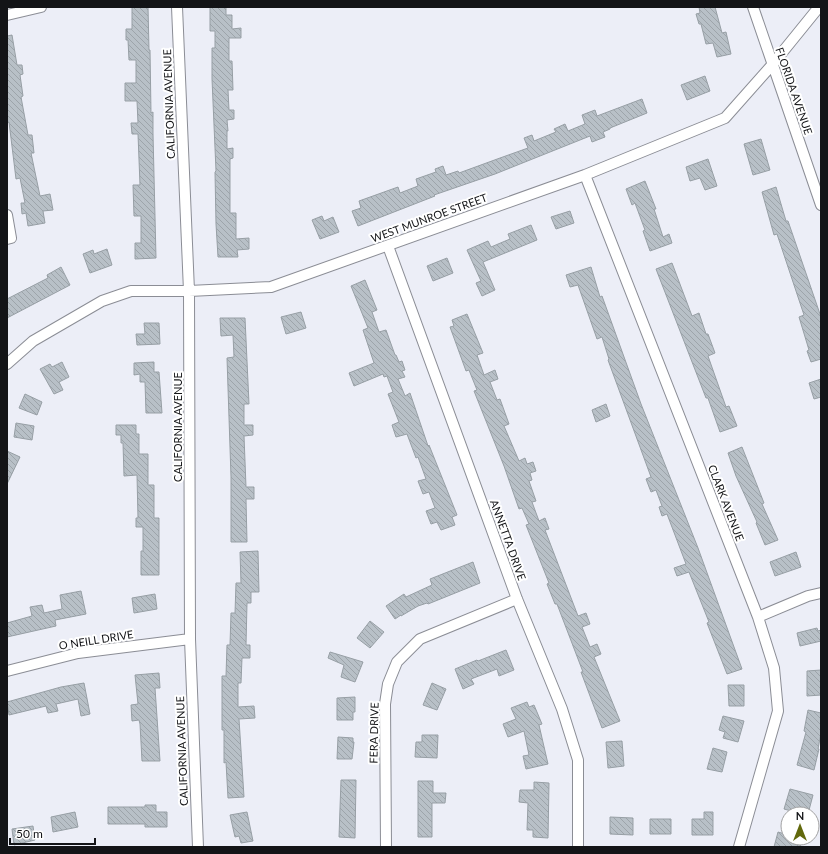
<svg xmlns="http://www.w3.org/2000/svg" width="828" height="854" font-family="Lato,sans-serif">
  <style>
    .building { fill: url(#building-back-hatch); stroke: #979fa5 }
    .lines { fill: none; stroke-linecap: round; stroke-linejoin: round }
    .minor-casing { stroke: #8b8d95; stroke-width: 12 }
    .minor { stroke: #fff; stroke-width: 10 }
    .labels { text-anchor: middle; stroke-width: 4; stroke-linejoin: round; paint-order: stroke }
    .street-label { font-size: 11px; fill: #131417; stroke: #fff }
  </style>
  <defs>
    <pattern id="building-back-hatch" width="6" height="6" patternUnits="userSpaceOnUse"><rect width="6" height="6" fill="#b8c0c7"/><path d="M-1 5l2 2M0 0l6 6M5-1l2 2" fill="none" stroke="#9da4aa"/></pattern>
  </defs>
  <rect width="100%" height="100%" fill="#eceef7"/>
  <!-- building -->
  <path class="building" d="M132,7H148L149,50H150L151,113L153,112V134L156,258L135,259V243H141V216H134L133,185H140L138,134H132L131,123H138L137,101H125V83H136V60H129L128,40H126V29H132Z
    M210,7H226V15H232V29L241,28V38H229V61H232L233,90H228L229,110H234V119L227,120L228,131H227V149L233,148V158L230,159V213H236V239L249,238V249L237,250L238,257H218L216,224L215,172L216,171L212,79V48H215V31H210Z
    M699,7H715L722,33L726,32L731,54L717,57L713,43L706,44L701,24H699L696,14L700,13Z
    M12,35L17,65H22L23,74L20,75L23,96L21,97L28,135H32L34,153H31L40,196L50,194L53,210L43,211L45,223L28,226L26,213L22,214L21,203H25L20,178L16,179L9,122L7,123V36Z
    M705,76L710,91L687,100L681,85Z
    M642,99L647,113L610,128V129L603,132L605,137L592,142L590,136L495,174L434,195L435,196L358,226L352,211L361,208L359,201L398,187L400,193L418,186L416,179L436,172L435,169L443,166L446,175L458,171L459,173L500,158L528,148L524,138L532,135L534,141L556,132L554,129L565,124L568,131L585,124L582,115L595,110L597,116Z
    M761,139L770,170L753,175L744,144Z
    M708,159L717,186L705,190L700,178L690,181L686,167Z
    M645,181L656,209H654L663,237L669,234L672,243L650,251L643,231L645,230L635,203L632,205L626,189Z
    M776,187L786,221H788L821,317V359L811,362L807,351L809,350L799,317L804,315L777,234L774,235L762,192Z
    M570,211L574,223L556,229L551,217Z
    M322,216L324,221L333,217L339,232L320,239L312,220Z
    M531,225L537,240L483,262L495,290L482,296L476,283L481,281L467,250L488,241L491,247L510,239L508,234Z
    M107,249L112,265L90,273L83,254L93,250L94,254Z
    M447,258L453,273L433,281L427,266Z
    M672,263L692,316L699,313L706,334H708L715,353L708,356L726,407L729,406L737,426L720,432L708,398H706L656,269Z
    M61,267L70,285L7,318V299L48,278L47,275Z
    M591,267L600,297L602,296L641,404L698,548L742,669L727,674L707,623L709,622L689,572L677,576L674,568L686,564L667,514L662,516L659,507L662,506L656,490L651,492L646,479L651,477L608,360L609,359L602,337L597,339L578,285L570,287L566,275Z
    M365,280L377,310L372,312L379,332L386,330L395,355H396L399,362L402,361L405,370L402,371L405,377L398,379L405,396L410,393L428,446L429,445L457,515L452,517L455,525L441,530L437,522L431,524L426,511L435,508L429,492L423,494L418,481L426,479L418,457L416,458L407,434L396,437L392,425L399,422L388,394L393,392L387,376L384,377L383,374L354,386L349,373L374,363L363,330L368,328L351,286Z
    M301,312L306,328L286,334L281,317Z
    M467,314L483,353L477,355L484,375L495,370L498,379L490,382L497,400L500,399L509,424L504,426L519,461L525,458L527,464L533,462L536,471L530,473L532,480L529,481L536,501L532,502L539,521L545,518L549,529L545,530L578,616L586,613L590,624L582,627L590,647L597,644L601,654L594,657L620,721L602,728L581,672H583L557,604H555L547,584L549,583L526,525L529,524L522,508L519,509L504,466L474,391L477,390L469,370L466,371L450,327L454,326L452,320Z
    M220,318H245L249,404H244V425H253V435L244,436L246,487H254V499H246L247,542H231V477L227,358L234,357L233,335L221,336Z
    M144,323H159L160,344L137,345L136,334H145Z
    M62,362L69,377L59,382L63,390L54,394L40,369L50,364L52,367Z
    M154,362V372H159L162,413H146L145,382H140V374L134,375V363Z
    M821,379V397L814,399L809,383Z
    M25,394L42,402L37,415L19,408Z
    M606,404L610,416L596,422L592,410Z
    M16,423L34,426L32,440L14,437Z
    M116,425H136V434H139V454H148V485H154V518H159V575H141V551H143V527H136V518H138L137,475L124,476L123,443H121V435H116Z
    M742,447L764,503L762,504L778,540L765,545L756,523L757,522L736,476L728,453Z
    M7,451L20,457L7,484Z
    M258,551L259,592H251V603H247L246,645H250V658H242L241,683H238V707L254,706L255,718L239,719L244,797L228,798L226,762L224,763V730H222V676H226L227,645H230L231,613H235L236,583H241L240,552Z
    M796,552L801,567L775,576L770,562Z
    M473,562L480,583L428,604L427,603L418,606L401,616V615L395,619L386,606L404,594L406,597L432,585L430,579Z
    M81,591L86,614L55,620L56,626L7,637V623L32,616L30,607L42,605L44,613L62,609L60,595Z
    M155,594L157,609L134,613L132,598Z
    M370,621L384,632L370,648L357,638Z
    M817,628L818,631L821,630V641L800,646L797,633Z
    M506,650L514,670L499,676L497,669L471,679L474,684L463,689L455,669L477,660L478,661Z
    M330,652L363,662L355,682L341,677L344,665L328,658Z
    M821,670V695L807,696V671Z
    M159,673L160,688H155L160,761H142L140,724L139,720L132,721L131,705L138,704L135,675Z
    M84,683L90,714L81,716L78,699L56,704L58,711L48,713L46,706L9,715L7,702L61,687Z
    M432,683L446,689L437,710L423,705Z
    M728,685H744V706H729Z
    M355,697V712H353V720H337V698Z
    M527,702L529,707L534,705L542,724L539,725L548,764L526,769L523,756L529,755L524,731L508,737L503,724L516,719L511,708Z
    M808,710L821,713V733L818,749H819L814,770L797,765L806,732L804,731Z
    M723,716L744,721L738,742L723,738L725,732L719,730Z
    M422,735H438L437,758L415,757L416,742H422Z
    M338,737L353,738V742H354L352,759H337Z
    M622,741L624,766L608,768L606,742Z
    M713,748L727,752L722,772L707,769Z
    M341,780H356L355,838L339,837Z
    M418,781H433V793H446L445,803H432V837H418Z
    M534,782L549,783L548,838L533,837V830H527L528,803L519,802L520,790H534Z
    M790,789L813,795L808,814H802L784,809Z
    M145,805H156V812H167V827H145V824H108V807H145Z
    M75,812L78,827L53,832L51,817Z
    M247,812L253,841L241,843L239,836L235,837L230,815Z
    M704,812H713V835H692V819H704Z
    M610,817L633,818V835L610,834Z
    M650,819H671V834H650Z
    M33,826L35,840L14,845L12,829Z
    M778,832L788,835V838H802L800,847H774Z"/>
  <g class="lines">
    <defs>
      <path id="minor" d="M177,7L189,291L190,639L198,847
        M753,7L821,205
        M7,15L41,7
        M585,175L758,617L774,668L778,711L739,847
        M7,215L11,238L7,239
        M388,246L517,599L562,709L578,760V847
        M7,364L33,341L102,301L131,291H189L271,287L585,175L725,118L772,65L819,7
        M758,617L808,596L821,593
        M7,671L78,653L190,639
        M386,847L385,704L388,684L397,662L420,639L517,599"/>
    </defs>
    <!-- minor casing -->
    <use href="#minor" class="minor-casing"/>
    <!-- minor -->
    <use href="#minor" class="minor"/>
  </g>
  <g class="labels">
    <!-- street labels -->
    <g class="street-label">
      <text transform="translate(794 91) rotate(71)" y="4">FLORIDA AVENUE</text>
      <text transform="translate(169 104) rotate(-92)" y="4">CALIFORNIA AVENUE</text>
      <text transform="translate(429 218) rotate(-20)" y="4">WEST MUNROE STREET</text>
      <text transform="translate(178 427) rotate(-90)" y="4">CALIFORNIA AVENUE</text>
      <text transform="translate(726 503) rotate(69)" y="4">CLARK AVENUE</text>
      <text transform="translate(508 540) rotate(70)" y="4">ANNETTA DRIVE</text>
      <text transform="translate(96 640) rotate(-9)" y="4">O NEILL DRIVE</text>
      <text transform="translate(374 733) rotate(-89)" y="4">FERA DRIVE</text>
      <text transform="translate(182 751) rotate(-92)" y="4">CALIFORNIA AVENUE</text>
    </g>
  </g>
  <!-- border -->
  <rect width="828" height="854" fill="none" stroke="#131417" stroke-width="16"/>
  <!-- north arrow -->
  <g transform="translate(800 826)"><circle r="19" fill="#ffffff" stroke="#a1a1a2"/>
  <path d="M0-3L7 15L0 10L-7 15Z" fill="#62690c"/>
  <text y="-6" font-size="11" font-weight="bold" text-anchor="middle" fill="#131417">N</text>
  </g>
  <!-- scale -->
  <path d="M10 838v6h85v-6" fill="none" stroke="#131417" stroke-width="2"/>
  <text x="16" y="838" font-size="12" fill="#131417" stroke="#ffffff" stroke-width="3" paint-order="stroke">50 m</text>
</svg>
